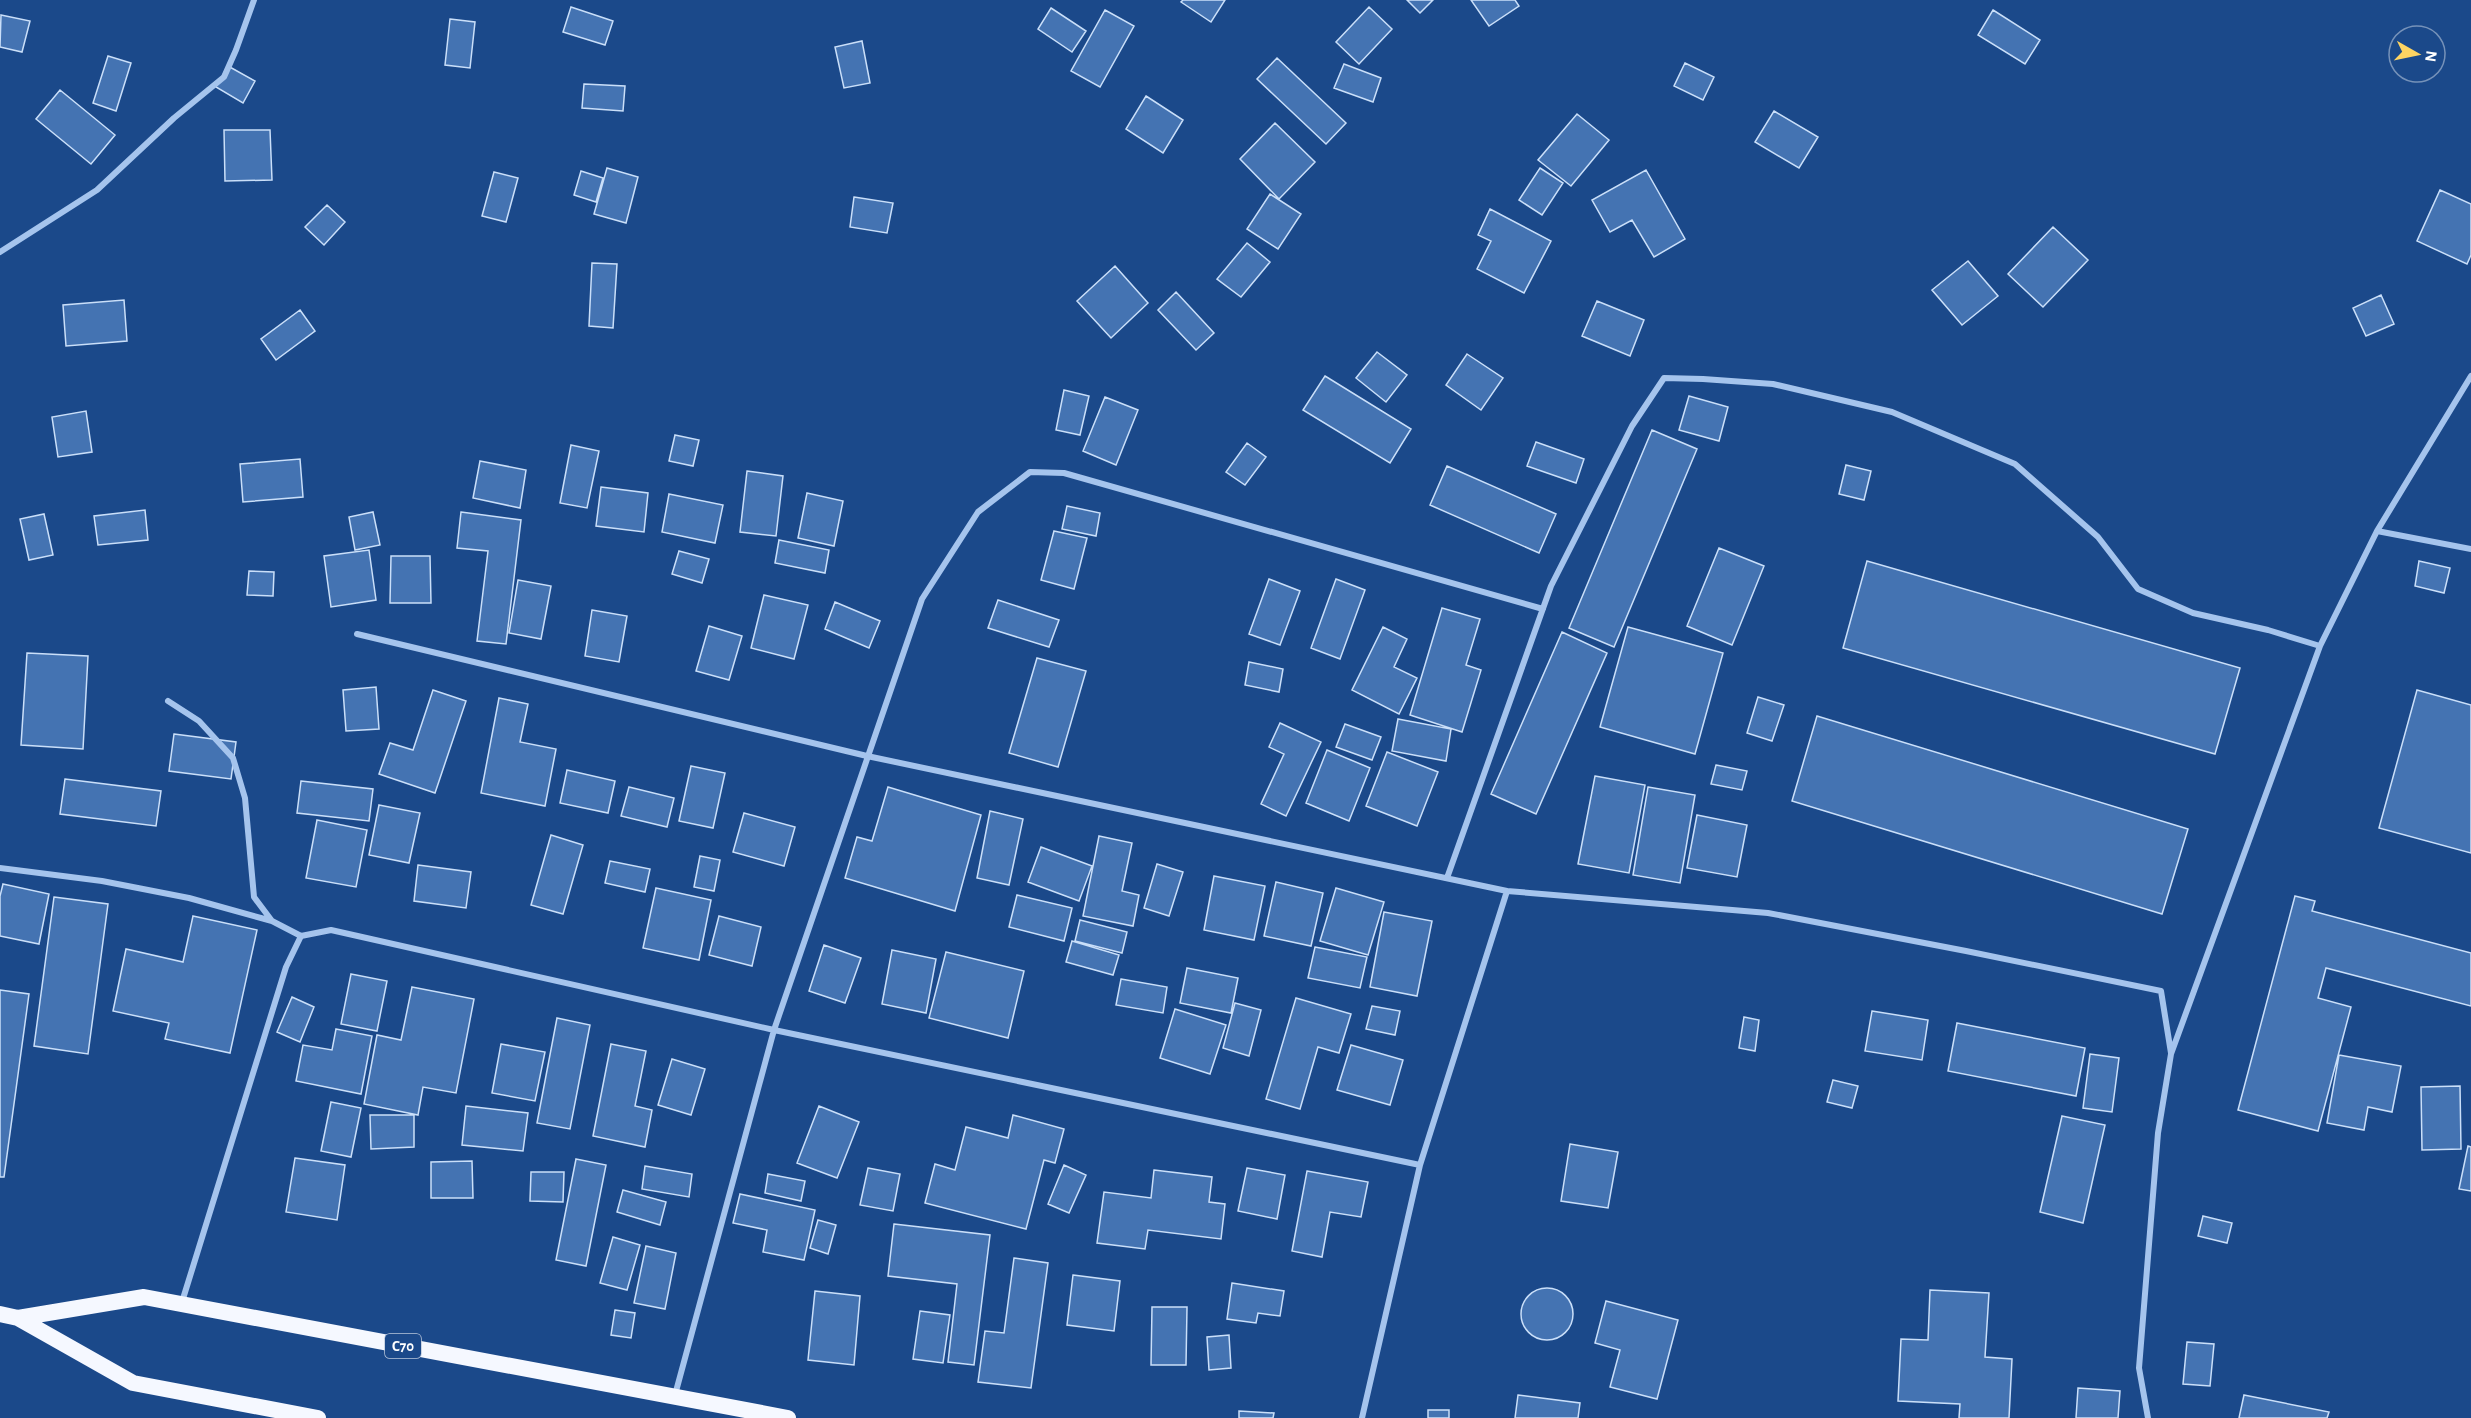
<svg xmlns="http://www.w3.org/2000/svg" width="2471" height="1418" font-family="'Alegreya Sans',sans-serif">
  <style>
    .building { fill: #4473b2; stroke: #cadff9; stroke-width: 1.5 }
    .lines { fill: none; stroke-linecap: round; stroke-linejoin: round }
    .minor { stroke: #a5c4ed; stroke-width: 6 }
    .trunk { stroke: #f5f8ff; stroke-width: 16 }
    .labels { text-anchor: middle; stroke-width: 6; stroke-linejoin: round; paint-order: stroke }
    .shield { fill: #1b498a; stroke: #bbc8dc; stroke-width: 1.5 }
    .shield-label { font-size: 15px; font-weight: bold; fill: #fff }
  </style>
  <rect width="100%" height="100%" fill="#1b498a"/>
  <!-- building -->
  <path class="building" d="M1183,0H1225L1211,22L1181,2Z
    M1407,0H1433L1420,13Z
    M1471,0H1515L1519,6L1489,26Z
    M571,7L613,21L605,45L563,32Z
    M1369,7L1392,29L1359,64L1336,42Z
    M1051,8L1086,31L1072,52L1038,29Z
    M1105,10L1134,26L1100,87L1071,71Z
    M1993,10L2040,40L2025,64L1978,35Z
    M1,15L30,21L22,52L0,47Z
    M450,19L475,22L470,68L445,65Z
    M862,41L870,83L844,88L835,47Z
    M108,56L131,63L116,111L93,103Z
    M1277,58L1346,123L1326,144L1257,79Z
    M1685,63L1714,77L1703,100L1674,86Z
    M1344,64L1381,78L1373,102L1334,88Z
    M228,66L255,81L243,103L216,87Z
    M584,84L625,86L623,111L582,108Z
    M60,90L115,135L91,164L36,119Z
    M1146,96L1183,120L1163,153L1126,129Z
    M1774,111L1818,137L1799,168L1755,142Z
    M1577,114L1609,140L1571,186L1538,160Z
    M1275,123L1315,162L1279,199L1240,159Z
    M224,130H270L272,180L225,181Z
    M607,168L638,177L626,223L594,214Z
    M1540,168L1563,183L1542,215L1519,200Z
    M1646,170L1685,239L1654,257L1632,220L1610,232L1592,200Z
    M581,171L603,178L596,202L574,195Z
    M494,172L518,178L506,222L482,216Z
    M2440,190L2471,204V255L2467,264L2417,241Z
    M1270,194L1301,214L1278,249L1247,229Z
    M854,197L893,203L887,233L850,227Z
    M327,205L345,222L324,245L305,227Z
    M1490,209L1551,241L1524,293L1477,269L1491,241L1478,235Z
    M2053,227L2088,260L2043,307L2008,274Z
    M1247,243L1270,262L1241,297L1217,279Z
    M1968,261L1998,296L1962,325L1932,290Z
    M592,263L617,264L613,328L589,326Z
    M1115,266L1148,303L1111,338L1077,301Z
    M1176,292L1214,333L1196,350L1158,310Z
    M2381,295L2394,324L2366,336L2353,308Z
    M124,300L127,341L66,346L63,305Z
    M1597,301L1644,320L1630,356L1582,336Z
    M300,310L315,331L276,360L261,339Z
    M1377,352L1407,375L1386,402L1356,378Z
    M1467,354L1503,378L1481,410L1446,385Z
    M1325,376L1411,429L1390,463L1303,410Z
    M1064,390L1089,396L1080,435L1056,430Z
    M1689,396L1728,407L1719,441L1679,430Z
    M1105,397L1138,410L1116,465L1083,451Z
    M86,411L92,452L58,457L52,417Z
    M1652,430L1697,449L1614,647L1569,628Z
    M675,435L699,440L693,466L669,461Z
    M1536,442L1584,459L1576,483L1527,466Z
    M1247,443L1266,457L1245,485L1226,472Z
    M571,445L599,451L587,508L560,503Z
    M300,459L303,497L243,502L240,464Z
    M480,461L526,470L520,508L473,498Z
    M1846,465L1871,471L1864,500L1839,494Z
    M1447,466L1556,514L1539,553L1430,505Z
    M747,471L783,476L776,536L740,532Z
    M601,487L648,493L644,532L596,526Z
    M807,493L843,501L834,546L798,538Z
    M669,494L723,505L715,543L662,532Z
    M1067,506L1100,513L1096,536L1062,529Z
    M145,510L148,540L98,545L94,516Z
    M373,512L380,545L355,550L349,517Z
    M461,512L521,520L506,644L477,641L488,551L457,548Z
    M44,514L53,555L29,560L20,519Z
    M1054,531L1087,538L1074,589L1041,580Z
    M779,540L829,550L825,573L775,563Z
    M1719,548L1764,566L1732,645L1687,626Z
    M369,550L376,600L331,607L324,556Z
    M679,551L709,559L702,583L672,574Z
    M391,556H430L431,603H390Z
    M1867,561L2240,668L2215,754L1843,648Z
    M2419,561L2450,568L2444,593L2415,586Z
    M249,571L274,572L273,596L247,595Z
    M1269,579L1300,591L1280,645L1249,634Z
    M1336,579L1365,590L1340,659L1311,648Z
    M518,580L551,586L541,639L509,633Z
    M764,595L808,605L794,659L751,648Z
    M998,600L1059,620L1049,647L988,628Z
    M835,602L880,621L869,648L825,629Z
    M1442,608L1480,619L1466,665L1481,670L1462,732L1410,715Z
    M592,610L627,616L619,662L585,656Z
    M709,626L742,636L729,680L696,671Z
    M1383,627L1407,639L1394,667L1417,678L1399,714L1352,690Z
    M1628,627L1723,653L1695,754L1600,727Z
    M1562,632L1607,653L1536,814L1491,794Z
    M27,653L88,656L83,749L21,745Z
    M1037,658L1086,671L1058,767L1009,753Z
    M1249,662L1283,669L1279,692L1245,685Z
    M376,687L379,729L346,731L343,690Z
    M433,690L466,701L435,793L379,774L390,743L413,750Z
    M2417,690L2471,705V853L2379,828Z
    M1758,697L1784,705L1772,741L1747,733Z
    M499,698L528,704L520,742L556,749L545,806L481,793Z
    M1817,716L2188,829L2162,914L1792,801Z
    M1398,719L1451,729L1446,761L1392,751Z
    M1280,723L1321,742L1286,816L1261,804L1284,754L1269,747Z
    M1345,724L1381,737L1372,760L1336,747Z
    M174,734L236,742L231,779L169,771Z
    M1327,750L1370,768L1349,821L1306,803Z
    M1387,752L1438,772L1417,826L1366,806Z
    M1716,765L1747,771L1742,790L1711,784Z
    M691,766L725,773L713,828L679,821Z
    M567,770L615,781L608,813L560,803Z
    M1595,776L1645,785L1629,873L1578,864Z
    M65,779L161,791L156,826L60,814Z
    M301,781L373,789L369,821L297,813Z
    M629,787L674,798L667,827L621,816Z
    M888,787L981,815L955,911L845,878L857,837L872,841Z
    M1648,787L1695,795L1680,883L1633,875Z
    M379,805L420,813L409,863L369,855Z
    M990,811L1023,819L1009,885L977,878Z
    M744,813L795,827L784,866L733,852Z
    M1697,815L1747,825L1737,877L1687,868Z
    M317,820L367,830L356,887L306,878Z
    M551,835L583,845L563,914L531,905Z
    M1099,836L1132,843L1122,891L1139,895L1133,926L1083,916Z
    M1041,847L1092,866L1079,901L1028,882Z
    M700,856L720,860L714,891L694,887Z
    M610,861L650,869L645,892L605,883Z
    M1157,864L1183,872L1169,916L1144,908Z
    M418,865L471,872L466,908L414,901Z
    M1214,876L1265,886L1254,940L1204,930Z
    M1276,882L1323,893L1311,946L1264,936Z
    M3,884L49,894L39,944L0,936V896Z
    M656,888L711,900L699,960L643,948Z
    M1336,888L1384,902L1368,955L1320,941Z
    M1017,895L1072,908L1064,941L1009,927Z
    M2295,896L2315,901L2312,911L2471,953V1006L2326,968L2318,998L2351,1007L2318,1131L2238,1110Z
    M54,897L108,904L88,1054L34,1046Z
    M1384,912L1432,921L1417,996L1370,987Z
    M193,916L257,930L230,1053L165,1039L169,1023L113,1011L126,949L183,962Z
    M719,916L761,927L752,966L709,955Z
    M1080,920L1127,932L1122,953L1075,941Z
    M1072,941L1119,955L1113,975L1066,962Z
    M824,945L861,958L845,1003L809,991Z
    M1315,947L1367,957L1360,988L1308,978Z
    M892,950L936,959L926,1013L882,1004Z
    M946,952L1024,971L1008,1038L929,1018Z
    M1187,968L1238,978L1231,1013L1180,1003Z
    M351,974L387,981L377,1031L341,1024Z
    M1121,979L1167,987L1163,1013L1116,1005Z
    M412,987L474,999L456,1093L423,1087L418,1115L364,1104L377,1035L401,1040Z
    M0,990L29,994L4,1177H0Z
    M292,997L314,1007L300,1042L277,1032Z
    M1296,998L1351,1014L1339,1053L1318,1047L1300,1109L1266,1099Z
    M1235,1003L1261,1010L1249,1056L1223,1048Z
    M1372,1006L1400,1011L1395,1035L1366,1029Z
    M1175,1009L1226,1025L1210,1074L1160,1058Z
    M1872,1011L1928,1020L1922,1060L1865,1051Z
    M1744,1017L1759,1020L1755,1051L1739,1048Z
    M557,1018L590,1025L570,1129L537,1123Z
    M1957,1023L2085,1048L2076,1096L1948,1071Z
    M336,1029L372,1036L361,1094L296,1081L303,1045L332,1050Z
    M501,1044L545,1052L535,1101L492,1093Z
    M611,1044L646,1051L635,1106L652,1110L645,1147L593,1136Z
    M1351,1045L1403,1060L1390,1105L1337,1090Z
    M2090,1054L2119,1058L2112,1112L2083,1108Z
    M2339,1055L2401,1066L2392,1112L2368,1107L2364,1130L2327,1123Z
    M672,1059L705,1069L691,1115L658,1105Z
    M1833,1080L1858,1086L1852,1108L1827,1102Z
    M2460,1086L2461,1149L2422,1150L2421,1087Z
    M331,1102L361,1108L351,1157L321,1151Z
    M466,1106L528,1113L523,1151L462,1145Z
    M819,1106L859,1122L837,1178L797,1163Z
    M370,1115H414V1147L371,1149Z
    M1013,1115L1064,1129L1055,1163L1044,1160L1026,1229L925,1203L935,1164L955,1170L966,1127L1008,1138Z
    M2062,1116L2105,1125L2083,1223L2040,1212Z
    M1570,1144L1618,1152L1608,1208L1561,1201Z
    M2468,1146L2471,1147V1191L2459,1189Z
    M295,1158L345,1165L337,1220L286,1212Z
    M576,1159L606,1165L586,1266L556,1260Z
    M472,1161L473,1198H431V1162Z
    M1064,1165L1086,1175L1069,1213L1048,1204Z
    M645,1166L692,1174L689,1197L642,1189Z
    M868,1168L900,1174L893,1211L860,1205Z
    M1247,1168L1285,1175L1277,1219L1238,1211Z
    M1154,1170L1212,1177L1209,1202L1225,1204L1221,1239L1148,1230L1145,1249L1097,1243L1104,1192L1151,1198Z
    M1307,1171L1368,1182L1361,1217L1330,1212L1322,1257L1292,1251Z
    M531,1172H564L563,1202L530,1201Z
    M768,1174L805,1181L801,1201L765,1193Z
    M623,1190L666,1202L660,1225L617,1212Z
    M740,1194L815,1210L804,1260L763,1252L767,1230L733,1223Z
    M2203,1216L2232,1223L2227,1243L2198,1236Z
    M818,1220L836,1225L828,1254L810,1248Z
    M894,1224L990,1235L974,1365L948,1362L957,1284L888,1276Z
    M613,1237L640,1245L627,1290L600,1283Z
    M646,1246L676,1253L665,1309L634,1303Z
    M1014,1258L1048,1263L1031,1388L978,1382L985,1331L1004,1333Z
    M1073,1275L1120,1281L1114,1331L1067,1325Z
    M1232,1283L1284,1291L1280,1316L1258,1313L1256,1323L1227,1319Z
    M1521 1314a26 26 0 1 1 52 0a26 26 0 1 1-52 0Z
    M1930,1290L1989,1293L1985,1357L2012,1359L2009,1418H1959L1960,1404L1898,1401L1901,1339L1928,1340Z
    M815,1291L860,1296L854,1365L808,1360Z
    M1606,1301L1678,1320L1657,1399L1610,1387L1620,1350L1595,1343Z
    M1152,1307H1187L1186,1365H1151Z
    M615,1310L635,1313L631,1338L611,1335Z
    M920,1311L950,1315L943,1363L913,1359Z
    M1229,1335L1231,1368L1209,1370L1207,1337Z
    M2187,1342L2214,1344L2210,1386L2183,1384Z
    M2078,1388L2120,1391L2118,1418H2076Z
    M1518,1395L1580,1403L1578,1418H1515Z
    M2244,1395L2329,1412L2327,1418H2239Z
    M1428,1410H1449V1418H1428Z
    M1239,1411L1274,1413L1273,1418H1239Z"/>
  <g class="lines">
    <!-- minor -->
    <path class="minor" d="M0,252L97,190L174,118L224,77L236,50L254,0
      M2377,531L2471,549
      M357,634L867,756L1507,891L1420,1165L1362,1418
      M168,701L199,721L233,758L245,798L254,897L272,921
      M0,868L102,881L189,898L272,921L301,936L331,930L774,1030L1420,1165
      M1447,878L1551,586L1632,426L1664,378L1703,379L1773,384L1892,412L2015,464L2098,537L2138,589L2193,613L2268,630L2320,646
      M1507,891L1768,913L1966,951L2161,991L2171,1053
      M182,1302L286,967L301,936
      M675,1395L774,1030L922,599L978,512L1030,472L1064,473L1543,609
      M2148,1418L2139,1368L2158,1133L2171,1054L2320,646L2377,531L2471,376"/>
    <!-- trunk -->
    <path class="trunk" d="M0,1314L18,1318L133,1383L318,1418
      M18,1318L144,1297L788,1418"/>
  </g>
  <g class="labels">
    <!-- shield labels -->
    <rect class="shield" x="385" y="1334" width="36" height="24" rx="4.5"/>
    <g class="shield-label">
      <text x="403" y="1351">C70</text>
    </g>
  </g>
  <!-- north arrow -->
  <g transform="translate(2417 54) rotate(99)"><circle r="28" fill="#1b498a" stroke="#7692b9" stroke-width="1.5"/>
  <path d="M0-4.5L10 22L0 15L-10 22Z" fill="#fed462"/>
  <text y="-9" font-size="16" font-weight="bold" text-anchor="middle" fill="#ffffff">N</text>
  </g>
</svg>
